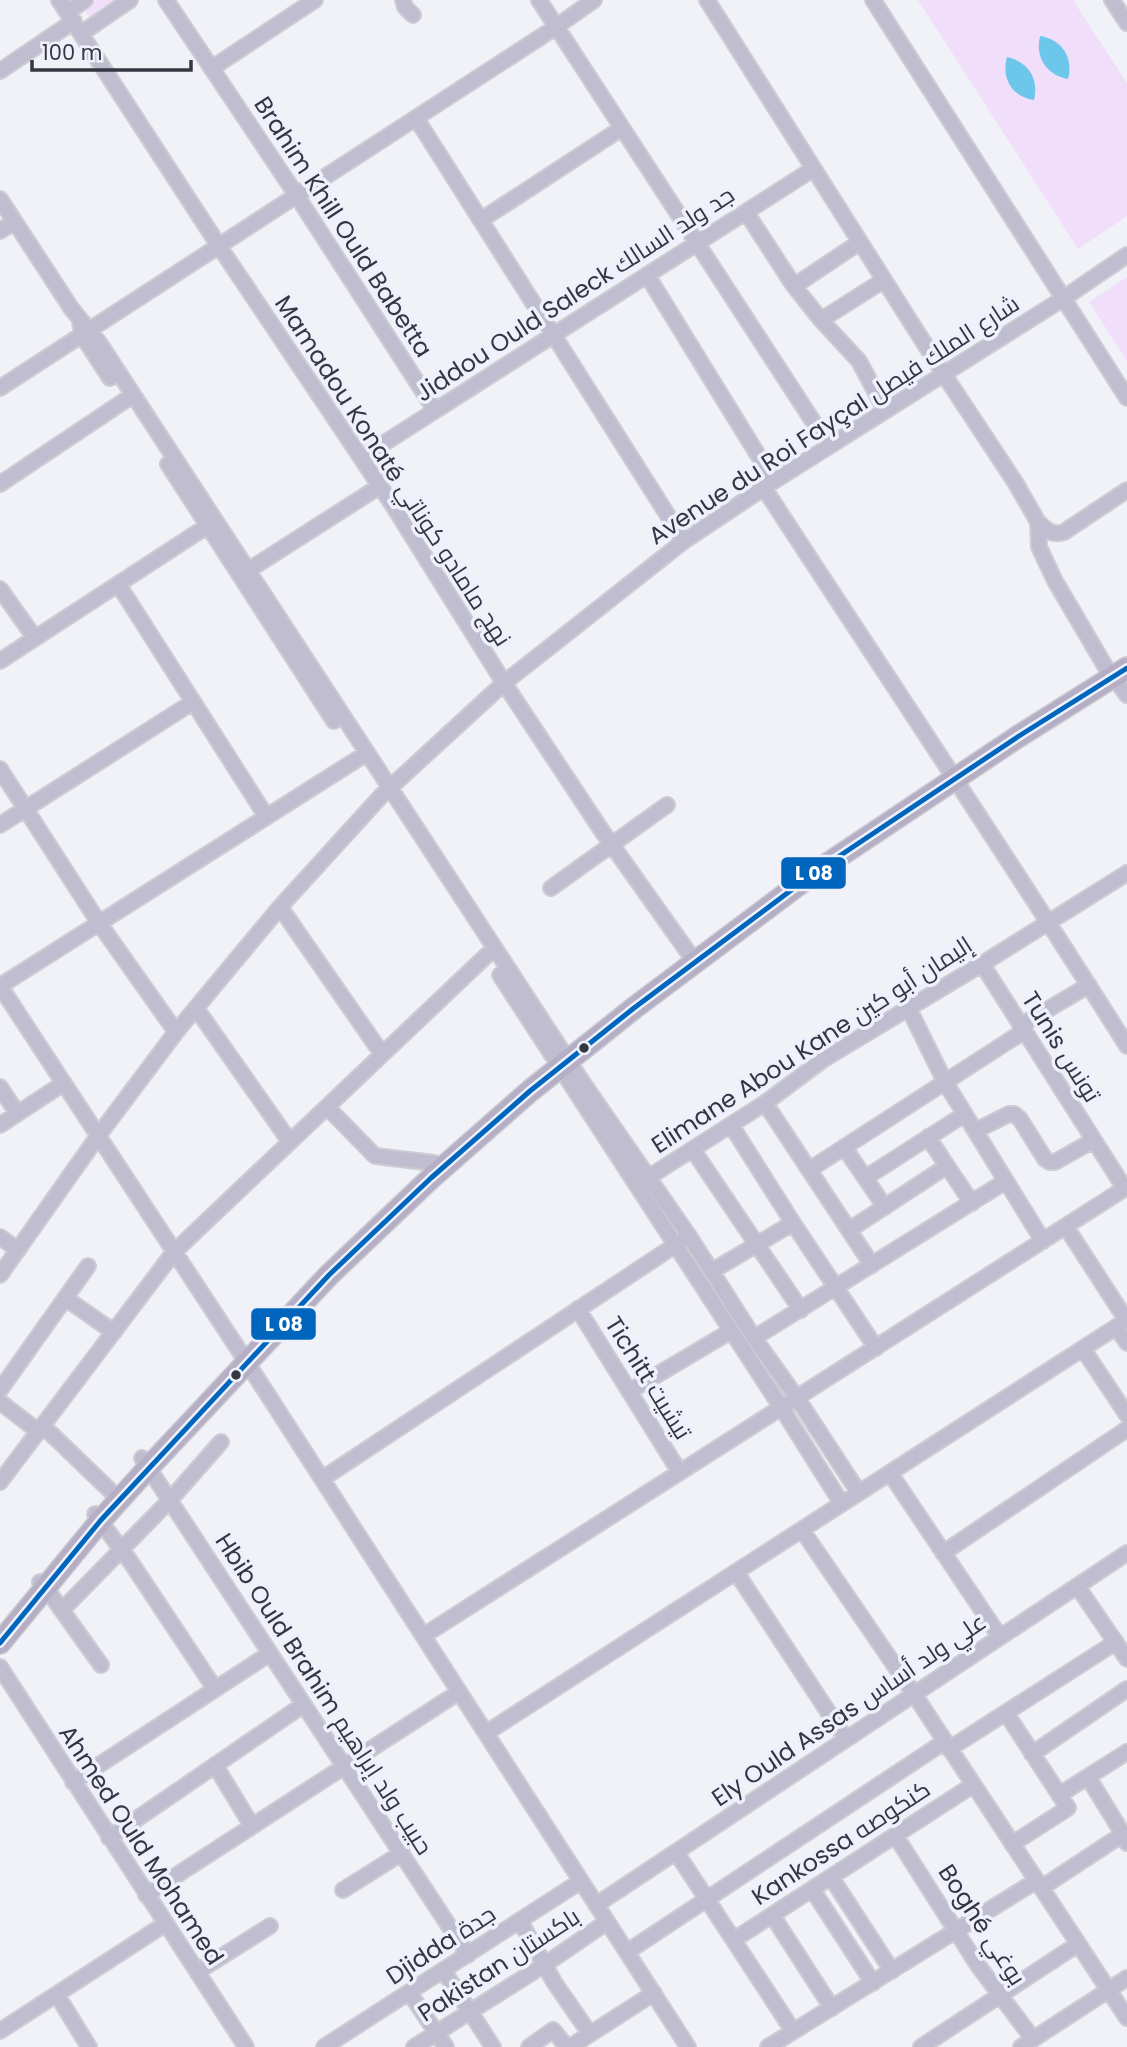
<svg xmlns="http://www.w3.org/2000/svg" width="1127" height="2047" font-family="Poppins,Cairo,sans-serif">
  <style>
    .green { fill: #f0defb }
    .water { fill: #6cc7eb }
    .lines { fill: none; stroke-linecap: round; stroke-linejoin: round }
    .minor-casing { stroke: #cccdd3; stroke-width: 18 }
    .highway-casing { stroke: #cccdd3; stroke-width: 24 }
    .minor { stroke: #c1bdd0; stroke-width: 14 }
    .highway { stroke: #b5aec5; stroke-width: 21 }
    .bus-1-casing { stroke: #eef1fb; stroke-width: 10 }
    .bus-1 { stroke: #0065bd; stroke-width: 5 }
    .bus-dot { fill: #343741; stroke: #eef1fb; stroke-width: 2.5 }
    .labels { text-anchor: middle; stroke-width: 7; stroke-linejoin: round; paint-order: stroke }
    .street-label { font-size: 24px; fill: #343741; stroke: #eef1fb }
    .line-badge { stroke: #eef1fb; stroke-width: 2.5 }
    .badge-label { font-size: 19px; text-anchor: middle; font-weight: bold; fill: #fff }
  </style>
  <rect width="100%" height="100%" fill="#f1f2f8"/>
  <!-- green -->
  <path class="green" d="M96,0H127L93,23L84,8Z
    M918,0H1073L1127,83V216L1078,249Z
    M1127,277V361L1089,302Z"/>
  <!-- water -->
  <path class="water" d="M1040,36C1061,39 1074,57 1068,79C1046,75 1035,57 1040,36Z
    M1007,57C1029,62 1039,79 1034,100C1012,97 1001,78 1007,57Z"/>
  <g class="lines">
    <defs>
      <path id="minor" d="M59,0L219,246L392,504L504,683L602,831L695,962
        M166,0L297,196L435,410
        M403,0L405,7L413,15
        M539,0L829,446
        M707,0L943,373L1015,482L1038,522L1039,547L1055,581L1105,666L1127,695
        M873,0L1127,398
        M1112,0L1127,23
        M68,12L85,0
        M82,33L130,0
        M212,68L315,0
        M0,71L74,21
        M416,118L684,541
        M0,199L71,308L100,344L581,1080L689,1236L754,1338L797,1398L859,1493
        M746,212L794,286L821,320L859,361L885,410
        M481,220L622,128
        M0,231L14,222
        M647,275L774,481
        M794,286L860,242
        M821,320L884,280
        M80,321L82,335L110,378
        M0,388L556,27L594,0
        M361,458L813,169
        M168,464L334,721
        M0,484L133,395
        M764,488C885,674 1009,858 1127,1046
        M1038,522C1047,530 1051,536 1064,532L1127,490
        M241,575L380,486
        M118,584L266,816
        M0,589L35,638
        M0,661L215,521
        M0,769L99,923L176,1032
        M0,825L193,702
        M551,888L667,805
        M280,907L382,1054
        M982,964L1125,1189
        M500,975L781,1407L842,1504
        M0,986L246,1361L688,2047
        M0,986L367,753
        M908,1007L945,1082L1043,1241
        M196,1008L290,1142
        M1020,1026L1089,985
        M0,1087L17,1113
        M765,1103L872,1265
        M327,1107L375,1156L434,1163
        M0,1125L64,1083
        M731,1125L793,1223L876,1348
        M975,1131L1009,1114H1014L1020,1119L1045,1159L1050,1162H1055L1094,1140
        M928,1137L947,1166
        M844,1147L885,1207
        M693,1150L801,1310
        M809,1170L1024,1031
        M865,1178L965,1114
        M641,1182L765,1103L824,1059L982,964L1127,873
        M1066,1227L1127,1321
        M849,1230L947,1166L972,1203
        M0,1237L18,1250
        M712,1271L793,1223
        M0,1275L98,1136L176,1032L280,907L382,795L504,683L684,541L774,481L1064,298L1127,255
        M65,1298L114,1332
        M578,1309L679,1471
        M1116,1327L1127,1343
        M754,1338L1006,1181
        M1083,1349L1127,1415
        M0,1390L88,1266
        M630,1391L731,1331
        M0,1402L39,1432
        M43,1426L120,1500
        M142,1458L468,1955
        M890,1473L1000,1637
        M322,1479L683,1240
        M0,1482L174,1252L487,955
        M95,1514L130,1561L215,1689
        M802,1530L914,1694L1127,2018
        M943,1553L1127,1429
        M736,1572L846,1739
        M40,1582L46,1588L101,1665
        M1077,1586L1127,1659
        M62,1610L170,1500L221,1442
        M423,1636L1127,1187
        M0,1667L246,2047
        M1006,1713L1068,1808L1012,1844
        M486,1733L1127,1320
        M949,1749L1116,1642
        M1032,1754L1127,1689
        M215,1765L252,1826
        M1088,1777L1123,1834L1127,1843
        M73,1782L269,1654
        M1059,1795L1127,1752
        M895,1835L977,1964L1033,2039
        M109,1838L303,1705
        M676,1852L793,2031
        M831,1877L892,1971
        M1041,1888L1123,1834
        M812,1889L873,1983
        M343,1890L402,1853
        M146,1895L459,1692
        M596,1905L1127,1553
        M772,1915L832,2008
        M520,1921L554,1982L590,2034
        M735,1939L973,1785
        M627,1952L944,1742
        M443,1970L493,2047
        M197,1972L270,1926
        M409,1992L446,2047
        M57,1995L89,2047
        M0,2031L165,1924
        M324,2047L581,1881
        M414,2047L544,1965L607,1922
        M529,2047L553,2030L567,2047
        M570,2047L654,1993
        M768,2047L1036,1881
        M921,2047L1078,1944
        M1021,2047L1127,1978"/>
      <path id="highway" d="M0,1643L101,1520L149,1467L329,1275L431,1178L530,1091L634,1008L814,873L1019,736L1127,668"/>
    </defs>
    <!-- minor casing -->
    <use href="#minor" class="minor-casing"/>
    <!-- highway casing -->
    <use href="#highway" class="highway-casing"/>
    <!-- minor -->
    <use href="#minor" class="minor"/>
    <!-- highway -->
    <use href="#highway" class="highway"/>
    <defs>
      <path id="bus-1" d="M0,1643L101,1520L329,1275L431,1178L530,1091L634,1008L814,873L1019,736L1127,668"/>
    </defs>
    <!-- bus-1 casing -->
    <use href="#bus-1" class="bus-1-casing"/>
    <!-- bus-1 -->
    <use href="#bus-1" class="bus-1"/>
  </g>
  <!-- markers -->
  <g class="bus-dot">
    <circle cx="584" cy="1048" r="6"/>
    <circle cx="236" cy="1375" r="6"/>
  </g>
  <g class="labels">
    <!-- street labels -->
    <g class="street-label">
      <text transform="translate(343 227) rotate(57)" y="8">Brahim Khill Ould Babetta</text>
      <text transform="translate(575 294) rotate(-33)" y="8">Jiddou Ould Saleck جد ولد السالك</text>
      <text transform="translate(834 420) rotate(-33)" y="8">Avenue du Roi Fayçal شارع الملك فيصل</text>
      <text transform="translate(393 471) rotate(57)" y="8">Mamadou Konaté نهج مامادو كوناتي</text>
      <text transform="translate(812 1045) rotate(-33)" y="8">Elimane Abou Kane إليمان أبو كين</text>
      <text transform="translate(1061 1047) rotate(58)" y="8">Tunis تونس</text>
      <text transform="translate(648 1378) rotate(58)" y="8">Tichitt تيشيت</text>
      <text transform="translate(324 1694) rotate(57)" y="8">Hbib Ould Brahim حبيب ولد إبراهيم</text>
      <text transform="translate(849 1710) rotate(-34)" y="8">Ely Ould Assas علي ولد أساس</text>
      <text transform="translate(841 1843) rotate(-33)" y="8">Kankossa كنكوصه</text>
      <text transform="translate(141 1845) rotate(57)" y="8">Ahmed Ould Mohamed</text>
      <text transform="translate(982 1925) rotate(57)" y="8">Boghé بوغي</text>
      <text transform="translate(441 1945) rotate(-33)" y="8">Djidda جدة</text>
      <text transform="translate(499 1965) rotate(-33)" y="8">Pakistan باكستان</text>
    </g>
  </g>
  <g class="line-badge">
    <rect x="780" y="856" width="67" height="34" rx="7" fill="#0065bd"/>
    <rect x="250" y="1307" width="67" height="34" rx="7" fill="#0065bd"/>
  </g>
  <g class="badge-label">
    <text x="814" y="880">L 08</text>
    <text x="284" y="1331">L 08</text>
  </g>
  <!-- scale -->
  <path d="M32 60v10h159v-10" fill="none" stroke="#343741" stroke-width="3.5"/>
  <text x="42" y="60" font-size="21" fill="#343741" stroke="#eef1fb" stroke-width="5" paint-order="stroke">100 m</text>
</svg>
